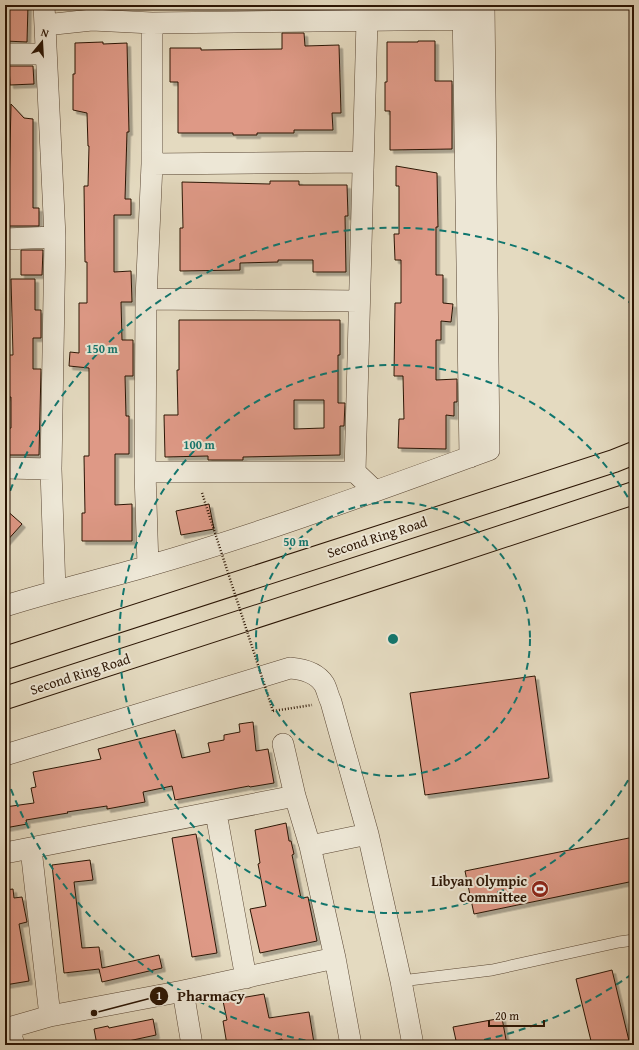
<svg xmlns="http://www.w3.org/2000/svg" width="639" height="1050" font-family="'Gentium Book Plus',serif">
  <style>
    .building { fill: #de9986; stroke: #2b1504; fill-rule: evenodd; filter: url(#shadow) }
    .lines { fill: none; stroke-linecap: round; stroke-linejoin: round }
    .service-casing { stroke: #594633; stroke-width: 12 }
    .minor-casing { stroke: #594633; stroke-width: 22 }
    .trunk-casing { stroke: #2b1504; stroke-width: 24 }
    .path { stroke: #2b1504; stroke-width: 2.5; stroke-dasharray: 1 2; stroke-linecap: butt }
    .service { stroke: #ede7d6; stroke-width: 11 }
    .minor { stroke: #ede7d6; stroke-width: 21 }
    .trunk { stroke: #e4dac0; stroke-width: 22 }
    .path-bridge { stroke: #2b1504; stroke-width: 2.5; stroke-dasharray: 1 2; stroke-linecap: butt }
    .ring { fill: none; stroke: #0f766e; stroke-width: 2; stroke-dasharray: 7 5 }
    .labels { text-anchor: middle; stroke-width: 4; stroke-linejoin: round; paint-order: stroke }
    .street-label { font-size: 14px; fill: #2b1504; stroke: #ede7d6 }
    .poi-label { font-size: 14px; font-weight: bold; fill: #2b1504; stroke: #ede7d6; text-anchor: end }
    .centre { fill: #0f766e; stroke: #ede7d6; stroke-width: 2 }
    .ring-label { font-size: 12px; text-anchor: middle; font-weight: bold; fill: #0f766e; stroke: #ede7d6; stroke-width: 4; stroke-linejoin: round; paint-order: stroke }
    .leader { fill: none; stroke: #2b1504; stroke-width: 1.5 }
    .callout-dot { fill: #2b1504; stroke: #ede7d6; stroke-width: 1.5 }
    .mark-label { font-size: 12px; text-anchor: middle; font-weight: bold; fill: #fff }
    .callout-label { font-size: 15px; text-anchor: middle; font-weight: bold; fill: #2b1504; stroke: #ede7d6; stroke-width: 4; stroke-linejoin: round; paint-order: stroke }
  </style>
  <defs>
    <filter id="shadow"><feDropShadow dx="3.5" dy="3.5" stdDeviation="0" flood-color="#0004"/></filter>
  </defs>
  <rect width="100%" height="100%" fill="#e4dac0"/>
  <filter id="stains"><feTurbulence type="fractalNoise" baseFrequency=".005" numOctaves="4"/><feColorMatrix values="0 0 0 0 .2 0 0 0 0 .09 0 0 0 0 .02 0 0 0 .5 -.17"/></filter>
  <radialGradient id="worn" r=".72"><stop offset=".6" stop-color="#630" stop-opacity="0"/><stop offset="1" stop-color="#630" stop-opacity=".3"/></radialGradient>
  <!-- building -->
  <path class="building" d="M5,5H28L27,42L5,41Z
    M282,33H304L305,46L339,45L341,113H332L333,130H294V133H257V135H233V133H178V82H170V48H201V50L282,49Z
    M418,41H435V81H452V149L390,150V111H385V82H387V42H418Z
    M103,42V44L127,43L129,132H127L125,199H131V215H114V272L131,271L132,302H121L122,340H133V376H125L126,416H129V454H115V505L132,504V541H82V513H85L84,456H89V368L69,366L70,352L79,353V303H87V262H85L84,186H88L89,146H88L87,113L73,110V74H75V43Z
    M9,66H33L34,84L10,85Z
    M11,104L24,118L33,119V208H39V226H5V194L9,195Z
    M396,166L437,173L438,227H436V275H443V303L453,304L451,322L441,321V340H436V380L457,379V402H454V416L446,415V449L398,448L399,419H404L403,376H394L395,303H401V260H395L394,234H399V186H396Z
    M270,181H299V185H347L348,216H345L346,272H313V260H278V262L240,263V270L180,271V228H183L182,182L270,184Z
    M21,250H43L42,275H21Z
    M11,279H35V310H41V338H33V369H41L39,455H5V429L11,428V397H5V355H13Z
    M179,320H340V355H338V403H345L344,426H340V455L243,457V460H208V456L165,457L164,415H178L177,370H179ZM294,400H324V428L294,429Z
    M209,504L214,529L181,535L176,511Z
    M5,509L22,524L5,543Z
    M535,676L549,778L425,795L410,693Z
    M253,722L256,751L268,749L274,783L250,787L249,786L175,800L172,786L143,792L145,802L107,809V806L67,812L68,813L26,820L27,824L5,828V807L34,803L31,788L36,787L33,772L101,759L98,749L175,730L182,758L210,752L208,743L224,740V735L240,732L239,724Z
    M286,823L289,841H291L294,854L292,855L301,898L308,897L317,941L260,953L250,909L266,906L258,864L260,863L255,830Z
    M196,834L217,953L192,957L172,838Z
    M634,837V881L474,914L465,871Z
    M90,860L93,880L74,882L82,948L99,947L102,968L159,955L162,968L102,982L99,969L64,973L52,865Z
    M13,889L14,898L22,897L27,922L19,924L29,981L5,985V890Z
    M612,970L630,1045H592L576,979Z
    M264,994L269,1018L309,1012L314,1043L299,1045H283L282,1039L247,1045H227L223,1021L227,1020L223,1001Z
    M502,1018L507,1045H457L453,1027Z
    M153,1019L156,1035L110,1045H97L94,1029L108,1026L109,1028Z"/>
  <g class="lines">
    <defs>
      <path id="service" d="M401,981L492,970L619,942L634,940"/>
      <path id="minor" d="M44,5L55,237L51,469L55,591
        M463,5L470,457
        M367,20L355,472L375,491
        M45,25L92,20L152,23L476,19
        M5,54H46
        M152,164L362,162
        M5,239L55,237
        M146,299L359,301
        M5,468L51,469
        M145,472H355
        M148,566L145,472L146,299L152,164V23
        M5,606C52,591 100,580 148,566C263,533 376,491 489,450L484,5
        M283,744L295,796L310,846L335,958L351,1045
        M5,755L290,668C302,669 317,673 324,684C327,689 328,696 331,702L368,834L401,981L413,1045
        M216,813L246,978
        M310,846L368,834
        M31,849L50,1016
        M5,853L295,796
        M183,991L192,1045
        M9,1028L14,1045
        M5,1029L50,1016L183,991L335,958"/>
      <path id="trunk" d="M5,658L614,461L634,453
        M5,698L443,556L634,493"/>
    </defs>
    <!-- service casing -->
    <use href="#service" class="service-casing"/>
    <!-- minor casing -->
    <use href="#minor" class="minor-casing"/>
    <!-- trunk casing -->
    <use href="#trunk" class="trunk-casing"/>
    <!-- path -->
    <path class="path" d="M273,711L312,705"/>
    <!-- service -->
    <use href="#service" class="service"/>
    <!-- minor -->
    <use href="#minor" class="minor"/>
    <!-- trunk -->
    <use href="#trunk" class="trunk"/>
    <!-- path-bridge -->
    <path class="path-bridge" d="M202,493L273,711"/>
  </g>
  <!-- distance rings -->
  <g class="ring">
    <circle cx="393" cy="639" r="137"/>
    <path d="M634 770A274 274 0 1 1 634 508"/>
    <path d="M632 974A411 411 0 0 1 457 1045M329 1045A411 411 0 0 1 6 776M6 502A411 411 0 0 1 632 304"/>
  </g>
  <!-- icons -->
  <defs>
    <symbol id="stadium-disc" viewBox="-11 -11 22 22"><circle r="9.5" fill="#8f2418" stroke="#ede7d6"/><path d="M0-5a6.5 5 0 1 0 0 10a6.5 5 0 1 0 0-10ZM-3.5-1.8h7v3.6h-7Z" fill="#fff"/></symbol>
  </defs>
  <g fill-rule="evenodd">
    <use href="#stadium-disc" x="530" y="879" width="20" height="20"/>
  </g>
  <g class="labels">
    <!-- street labels -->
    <g class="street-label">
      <text transform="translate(377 537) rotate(-18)" y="5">Second Ring Road</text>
      <text transform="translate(80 674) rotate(-18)" y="5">Second Ring Road</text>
    </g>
    <!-- poi labels -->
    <g class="poi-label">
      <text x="527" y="886">Libyan Olympic<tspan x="527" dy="16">Committee</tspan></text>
    </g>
  </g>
  <circle cx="393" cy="639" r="6" class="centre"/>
  <g class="ring-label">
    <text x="102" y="353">150 m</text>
    <text x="199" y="449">100 m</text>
    <text x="296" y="546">50 m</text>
  </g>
  <!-- callouts -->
  <path class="leader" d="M94 1013L159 996"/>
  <g class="callout-dot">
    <circle cx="94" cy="1013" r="4"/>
    <circle cx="159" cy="996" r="10"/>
  </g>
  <g class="mark-label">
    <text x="159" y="1000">1</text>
  </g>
  <g class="callout-label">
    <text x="211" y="1001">Pharmacy</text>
  </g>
  <!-- margin -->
  <rect width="639" height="1050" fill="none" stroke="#e4dac0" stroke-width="20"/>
  <rect x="6" y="6" width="627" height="1038" fill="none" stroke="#2b1504" stroke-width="2"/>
  <rect x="10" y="10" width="619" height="1030" fill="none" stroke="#2b1504"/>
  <!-- north arrow -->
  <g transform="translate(42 42) rotate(18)" stroke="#ede7d6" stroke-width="3" paint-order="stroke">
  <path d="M0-3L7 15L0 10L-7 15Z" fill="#2b1504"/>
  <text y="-6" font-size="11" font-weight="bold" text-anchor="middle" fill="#2b1504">N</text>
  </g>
  <!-- scale -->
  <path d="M489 1020v6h55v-6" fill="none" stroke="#2b1504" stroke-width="2"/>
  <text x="495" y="1020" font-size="12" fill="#2b1504" stroke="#ede7d6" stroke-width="3" paint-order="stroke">20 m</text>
  <rect width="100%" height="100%" filter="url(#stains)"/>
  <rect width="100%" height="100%" fill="url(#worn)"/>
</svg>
